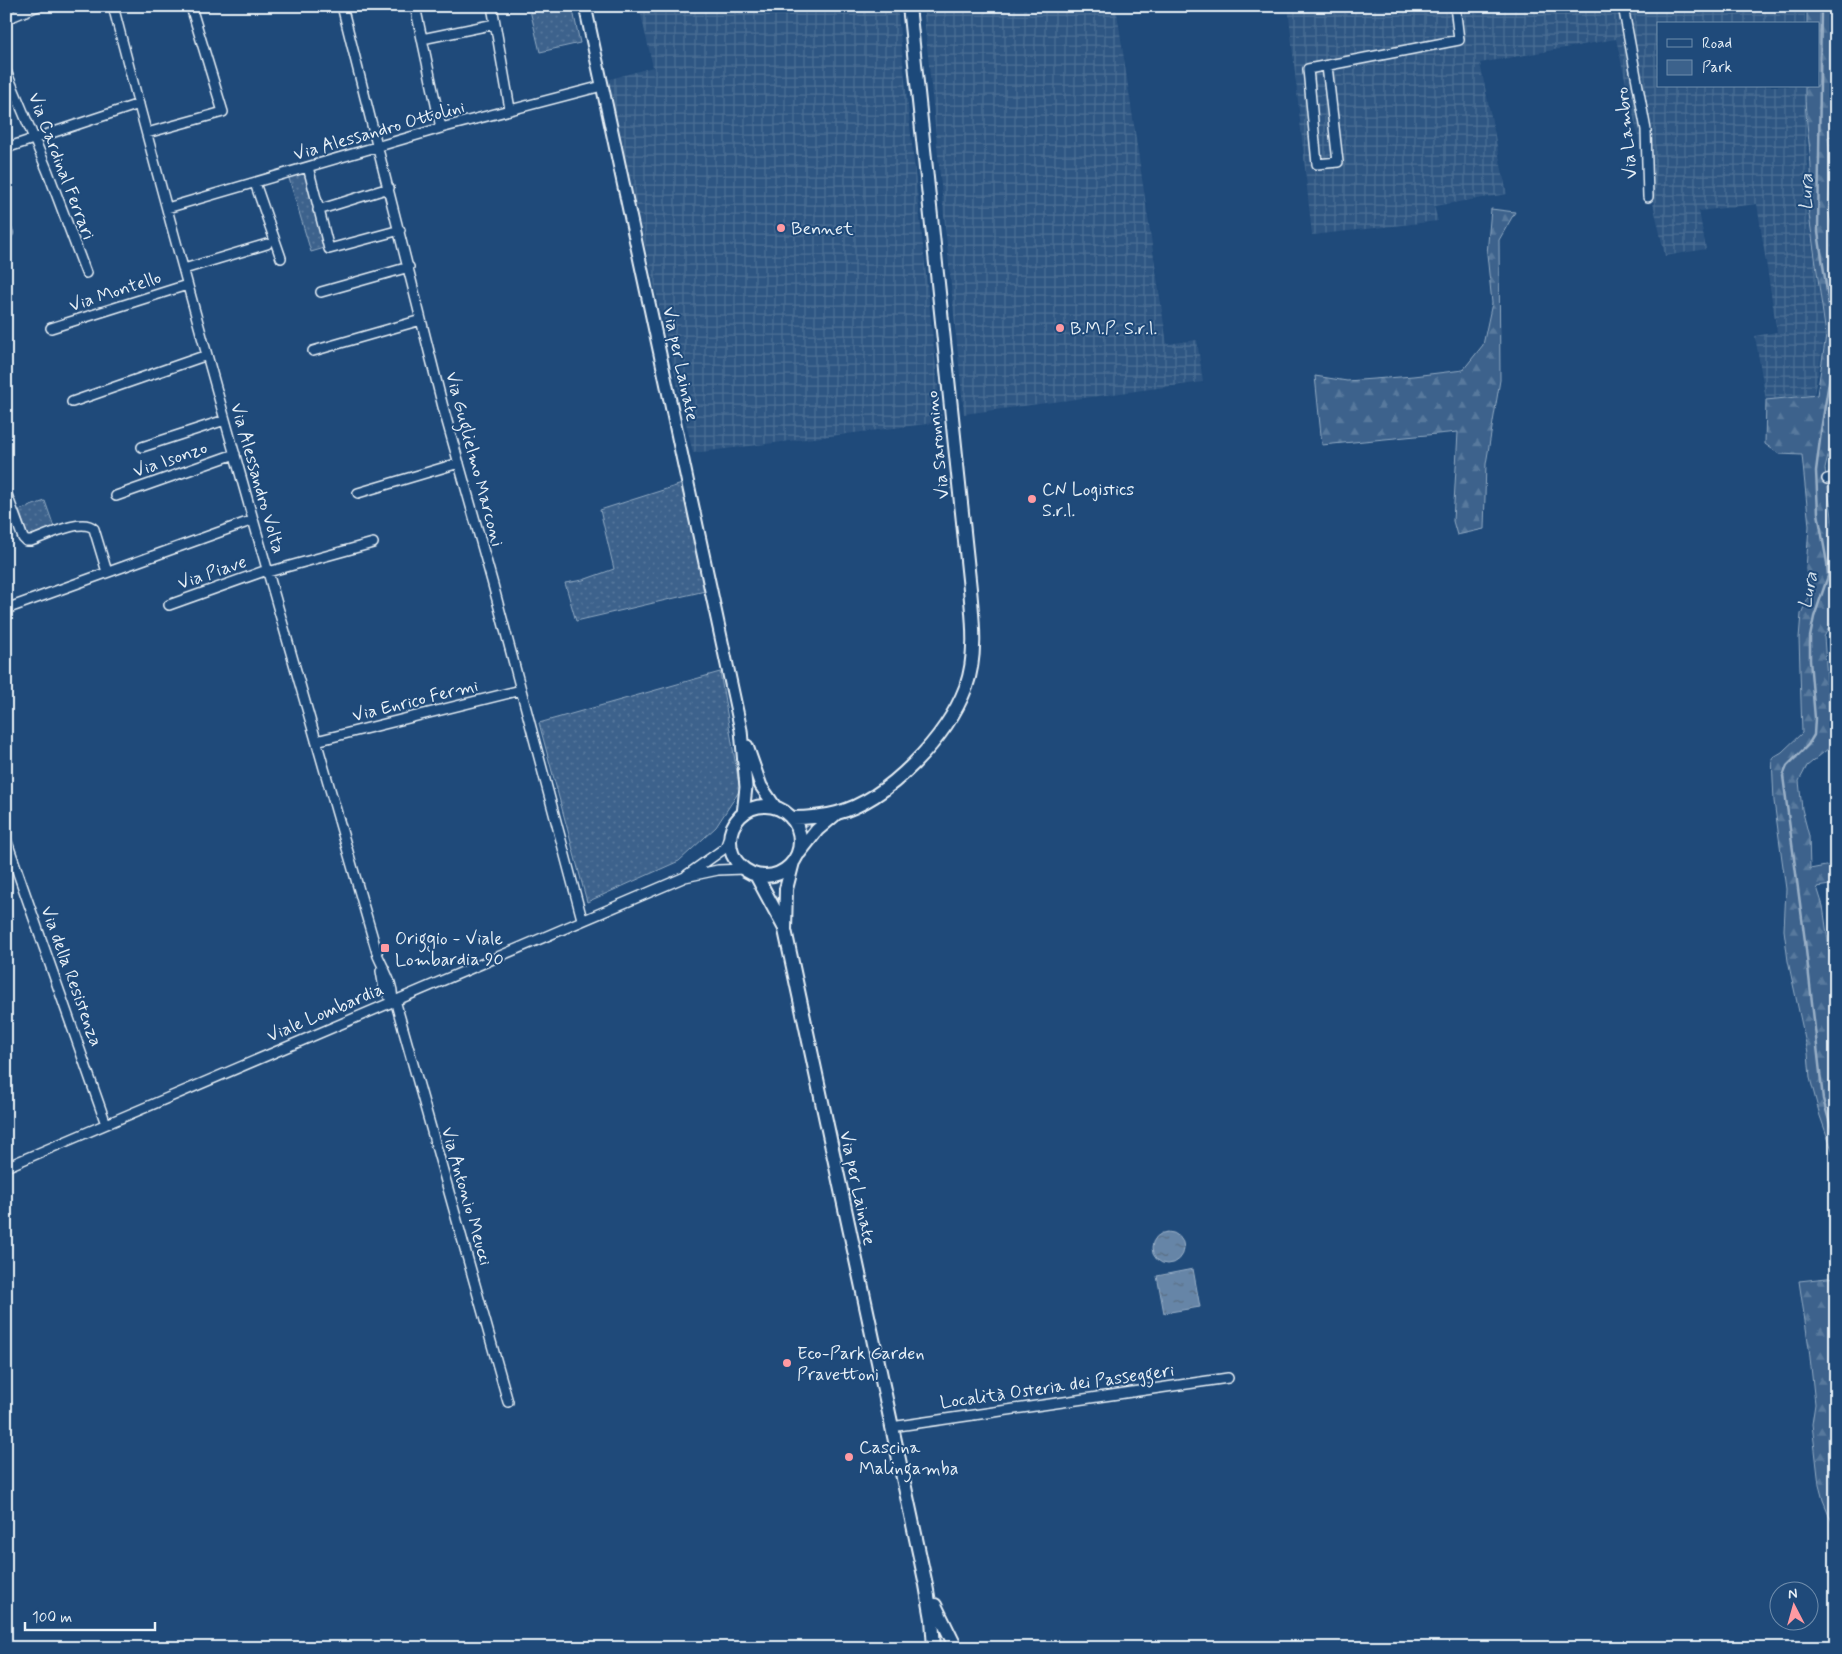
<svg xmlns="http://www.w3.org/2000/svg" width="1842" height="1654" font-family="Mynerve,sans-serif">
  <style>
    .industrial { fill: url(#industrial-grid) }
    .green { fill: url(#green-dots); stroke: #92aac2 }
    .forest { fill: url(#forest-firs); stroke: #92aac2 }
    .water { fill: url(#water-ripples); stroke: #9ab0c7 }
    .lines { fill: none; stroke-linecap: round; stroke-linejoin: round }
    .stream { stroke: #9ab0c7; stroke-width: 2.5 }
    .minor-casing { stroke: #e8f1f8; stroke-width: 12 }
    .tertiary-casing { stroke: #e8f1f8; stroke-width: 15 }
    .secondary-casing { stroke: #e8f1f8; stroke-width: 16 }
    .minor { stroke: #1f4a7a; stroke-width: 9 }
    .tertiary { stroke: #1f4a7a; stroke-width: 11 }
    .secondary { stroke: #1f4a7a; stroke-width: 12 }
    .poi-dot { fill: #ff9aa2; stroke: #1f4a7a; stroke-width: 2 }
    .labels { text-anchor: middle; stroke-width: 4; stroke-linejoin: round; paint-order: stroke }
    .street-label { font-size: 18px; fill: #e8f1f8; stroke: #1f4a7a }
    .poi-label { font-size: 18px; fill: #e8f1f8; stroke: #1f4a7a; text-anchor: start }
    .water-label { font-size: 19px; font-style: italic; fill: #d4e1ec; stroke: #1f4a7a }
  </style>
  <defs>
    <pattern id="industrial-grid" width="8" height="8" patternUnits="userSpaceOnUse" patternTransform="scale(1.25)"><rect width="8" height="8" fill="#2e5683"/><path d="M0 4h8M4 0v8" fill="none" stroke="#4c6f95"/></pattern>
    <pattern id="green-dots" width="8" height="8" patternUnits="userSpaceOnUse" patternTransform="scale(1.25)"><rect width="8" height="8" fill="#3c628c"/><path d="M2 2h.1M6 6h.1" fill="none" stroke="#58799d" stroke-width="1.8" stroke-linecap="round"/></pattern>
    <pattern id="forest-firs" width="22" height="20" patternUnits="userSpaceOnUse" patternTransform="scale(1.25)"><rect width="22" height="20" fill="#3c628c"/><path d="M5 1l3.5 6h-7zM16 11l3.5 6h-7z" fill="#58799d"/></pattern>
    <pattern id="water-ripples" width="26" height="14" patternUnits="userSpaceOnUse" patternTransform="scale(1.25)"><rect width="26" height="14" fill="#6685a7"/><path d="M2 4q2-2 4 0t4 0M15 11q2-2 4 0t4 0" fill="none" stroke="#596d82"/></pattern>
  </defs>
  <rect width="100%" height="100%" fill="#1f4a7a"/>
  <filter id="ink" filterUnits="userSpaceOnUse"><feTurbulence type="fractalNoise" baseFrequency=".02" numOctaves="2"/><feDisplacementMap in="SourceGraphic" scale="10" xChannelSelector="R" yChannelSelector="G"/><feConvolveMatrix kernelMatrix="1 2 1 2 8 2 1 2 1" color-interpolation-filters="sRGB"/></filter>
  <g filter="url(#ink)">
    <!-- industrial -->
    <path class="industrial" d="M639,6H897L942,422L693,453L607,80L653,67Z
      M923,6H1116L1167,344L1197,340L1203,382L964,414Z
      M1288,6H1805V24H1658V86H1804L1810,195L1807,207L1825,335L1814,394L1766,400L1755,336L1777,332L1757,204L1699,211L1706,249L1665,256L1616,39L1480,63L1507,194L1434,206L1438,221L1312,235Z
      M1831,57H1836V236L1830,209L1832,170L1829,138L1832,137Z
      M1836,430V533L1827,470Z"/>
    <!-- green -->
    <path class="green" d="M529,6H572L580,43L540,52Z
      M305,170L328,247L311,252L288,175Z
      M682,484L705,591L576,621L565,583L583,580L614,569L600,510Z
      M45,501L54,527L28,536L19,510Z
      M720,672L740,790L716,827L679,861L587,902L539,723Z"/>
    <!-- forest -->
    <path class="forest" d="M1807,6H1836L1830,19L1829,59L1832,136L1828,137L1831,170L1828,209L1836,249V421L1825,469L1836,543V614L1824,637L1828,692L1829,748L1807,766L1799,781L1802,809L1809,836L1810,869L1836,864V884L1817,887L1823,906L1836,997V1161L1820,1116L1810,1078L1808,1053L1788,961L1784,930L1786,889L1774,801L1772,758L1782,752L1802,733L1799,638L1801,614L1809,595L1806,569L1809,526L1802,455L1779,454L1765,444L1766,400L1817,395L1826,335L1808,208C1817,168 1804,127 1805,86H1818V24H1807Z
      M1491,209L1515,212L1499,240L1500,380L1486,464L1484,529L1457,535L1453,521L1458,432L1322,445L1315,376L1347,381L1413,376L1463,370L1483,345L1492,303L1487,254Z
      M1836,1277V1532L1823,1500L1819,1485L1812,1424L1815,1404L1809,1348L1799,1281Z"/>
    <!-- water -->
    <path class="water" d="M1152 1248a16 16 0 1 1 32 0a16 16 0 1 1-32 0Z
      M1193,1269L1200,1307L1164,1313L1157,1276Z"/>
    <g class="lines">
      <!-- stream -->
      <path class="stream" d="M1821,6L1818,232L1833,331V358L1822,424L1816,471L1818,513L1827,563L1828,576L1814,617L1810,637V660L1815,718L1814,735L1808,745L1787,766L1783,776L1805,941L1823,1099L1832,1131L1836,1137
        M1836,1393C1826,1426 1827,1458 1836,1491"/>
      <defs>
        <path id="minor" d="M113,6C196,325 287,640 378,956C384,970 395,987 392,1001
          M342,6L443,407L492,581L582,919
          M415,6L441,128
          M492,6L510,109
          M1623,6L1646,130L1648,197
          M6,19L38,6
          M422,39L495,24
          M1327,66L1338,162L1317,164L1308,69L1459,40L1455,6
          M6,71L48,172L86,273
          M147,133L223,112L191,7
          M6,148L139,104
          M308,167L329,249L400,230
          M255,183L281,258
          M167,208L441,128L602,86
          M318,210L389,188
          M6,229L8,233L6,234
          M184,269L267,244
          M321,292L409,267
          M51,328L187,285
          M313,351L421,320
          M72,402L207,355
          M142,447L225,420
          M1827,479L1836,477
          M6,492L23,538L26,541H31C46,536 82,517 94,529L107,572
          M358,493L459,463
          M116,496L235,454
          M268,572L373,543
          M169,605L267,570
          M6,609L253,520
          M316,741L521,690
          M6,839L106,1124
          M687,875L725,848L732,829
          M381,971L384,989L392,1001
          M395,1000L508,1402
          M6,1167L685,877L718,870L743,869
          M891,1427L1228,1378"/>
        <path id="tertiary" d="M585,6L741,730L746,787L743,814
          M747,746L761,786L776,808"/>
        <path id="secondary" d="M730 841a35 35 0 1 1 70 0a35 35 0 1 1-70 0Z
          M791,818C806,818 822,817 837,813C889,799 947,737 966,687C977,656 973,622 970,589L909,6
          M799,853L817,830L837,813
          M793,862L786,889L785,930L926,1585L932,1619L934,1648
          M756,875L784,927
          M935,1605L956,1648"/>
      </defs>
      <!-- minor casing -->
      <use href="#minor" class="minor-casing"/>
      <!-- tertiary casing -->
      <use href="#tertiary" class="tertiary-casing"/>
      <!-- secondary casing -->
      <use href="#secondary" class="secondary-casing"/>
      <!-- minor -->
      <use href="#minor" class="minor"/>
      <!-- tertiary -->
      <use href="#tertiary" class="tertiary"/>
      <!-- secondary -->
      <use href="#secondary" class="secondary"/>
    </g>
  </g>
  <!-- markers -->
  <g class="poi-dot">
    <circle cx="781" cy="228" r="5"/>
    <circle cx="1060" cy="328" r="5"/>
    <circle cx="1032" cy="499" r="5"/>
    <rect x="380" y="943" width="10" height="10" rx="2.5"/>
    <circle cx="787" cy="1363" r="5"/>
    <circle cx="849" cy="1457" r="5"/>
  </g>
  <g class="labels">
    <!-- street labels -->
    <g class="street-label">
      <text transform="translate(379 130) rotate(-16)" y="6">Via Alessandro Ottolini</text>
      <text transform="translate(1626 133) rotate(-96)" y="6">Via Lambro</text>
      <text transform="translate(62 166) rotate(69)" y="6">Via Cardinal Ferrari</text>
      <text transform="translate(115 291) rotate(-18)" y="6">Via Montello</text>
      <text transform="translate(681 364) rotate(78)" y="6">Via per Lainate</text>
      <text transform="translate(937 445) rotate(-96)" y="6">Via Saronnino</text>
      <text transform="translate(170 459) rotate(-19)" y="6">Via Isonzo</text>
      <text transform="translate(475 459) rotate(75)" y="6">Via Guglielmo Marconi</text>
      <text transform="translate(258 478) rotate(74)" y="6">Via Alessandro Volta</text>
      <text transform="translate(212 572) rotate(-19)" y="6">Via Piave</text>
      <text transform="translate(415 700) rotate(-14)" y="6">Via Enrico Fermi</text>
      <text transform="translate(72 976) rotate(70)" y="6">Via della Resistenza</text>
      <text transform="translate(325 1012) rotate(-23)" y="6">Viale Lombardia</text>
      <text transform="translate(858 1188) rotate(78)" y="6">Via per Lainate</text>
      <text transform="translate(467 1196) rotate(74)" y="6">Via Antonio Meucci</text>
      <text transform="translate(1057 1386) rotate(-8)" y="6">Località Osteria dei Passeggeri</text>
    </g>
    <!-- poi labels -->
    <g class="poi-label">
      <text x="791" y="234">Bennet</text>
      <text x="1070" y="334">B.M.P. S.r.l.</text>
      <text x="1042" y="495">CN Logistics<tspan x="1042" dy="21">S.r.l.</tspan></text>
      <text x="395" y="944">Origgio - Viale<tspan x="395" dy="21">Lombardia 90</tspan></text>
      <text x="797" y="1359">Eco-Park Garden<tspan x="797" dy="21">Pravettoni</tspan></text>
      <text x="859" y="1453">Cascina<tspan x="859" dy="21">Malingamba</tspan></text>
    </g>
    <!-- water labels -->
    <g class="water-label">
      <text transform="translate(1805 192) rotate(-89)" y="7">Lura</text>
      <text transform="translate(1807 590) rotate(-79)" y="7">Lura</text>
    </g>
  </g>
  <!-- margin -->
  <rect width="1842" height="1654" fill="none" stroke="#1f4a7a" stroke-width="25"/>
  <rect x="12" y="12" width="1817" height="1629" fill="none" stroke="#e8f1f8" stroke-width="2" filter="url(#ink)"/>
  <!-- legend -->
  <rect x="1657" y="22" width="162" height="65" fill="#1f4a7a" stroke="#6f8dac"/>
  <rect x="1667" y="39" width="25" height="8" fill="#1f4a7a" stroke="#6f8dac"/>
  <text x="1702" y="48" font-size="15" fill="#e8f1f8">Road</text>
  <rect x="1667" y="60" width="25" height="15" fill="#3c628c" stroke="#6f8dac"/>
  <text x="1702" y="72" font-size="15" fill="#e8f1f8">Park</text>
  <!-- north arrow -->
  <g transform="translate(1794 1606) rotate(354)"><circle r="24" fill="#1f4a7a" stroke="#6f8dac"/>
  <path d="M0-4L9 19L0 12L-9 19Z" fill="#ff9aa2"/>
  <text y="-8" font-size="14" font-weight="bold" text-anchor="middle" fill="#e8f1f8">N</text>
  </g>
  <!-- scale -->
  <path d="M25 1622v8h130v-8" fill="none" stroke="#e8f1f8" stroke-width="2.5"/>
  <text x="32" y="1622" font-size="15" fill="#e8f1f8" stroke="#1f4a7a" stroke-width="4" paint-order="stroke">100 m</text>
</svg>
